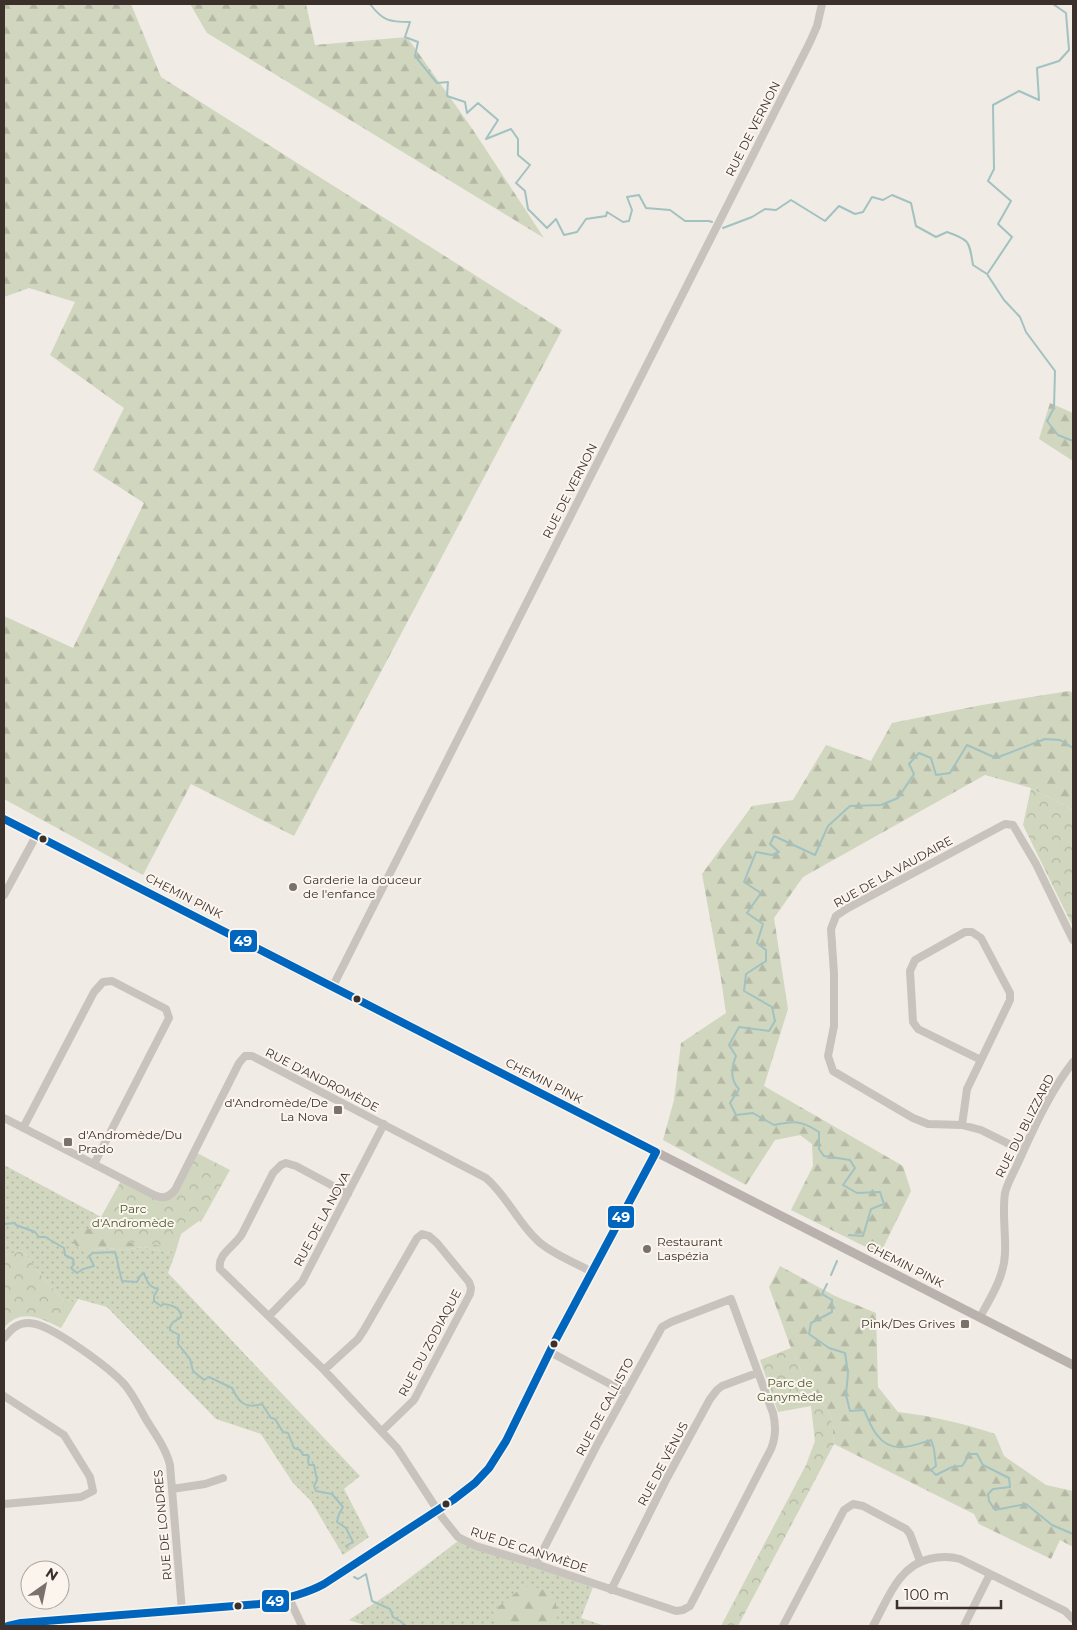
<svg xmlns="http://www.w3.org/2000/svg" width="1077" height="1630" font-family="Montserrat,sans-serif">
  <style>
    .grass { fill: url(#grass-dots) }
    .forest { fill: url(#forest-firs) }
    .park { fill: url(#park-crowns) }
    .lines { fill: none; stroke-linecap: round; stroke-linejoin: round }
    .stream { stroke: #a1c2c1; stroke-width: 2 }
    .minor { stroke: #c9c3be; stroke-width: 8 }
    .major { stroke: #b8b1ad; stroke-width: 9 }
    .bus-1-casing { stroke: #fbf5ee; stroke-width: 11 }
    .bus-1 { stroke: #0065bd; stroke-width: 8 }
    .bus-dot { fill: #3b302b; stroke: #fbf5ee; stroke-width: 2 }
    .poi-dot { fill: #7a716c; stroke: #fbf5ee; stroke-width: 2 }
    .labels { text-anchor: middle; stroke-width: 4; stroke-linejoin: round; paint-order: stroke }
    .street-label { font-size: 12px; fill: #3b302b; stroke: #fbf5ee }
    .poi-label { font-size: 12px; fill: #3b302b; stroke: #fbf5ee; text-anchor: start }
    .park-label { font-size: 12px; fill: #4a5a2e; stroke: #fbf5ee }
    .line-badge { stroke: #fbf5ee; stroke-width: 2 }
    .badge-label { font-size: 14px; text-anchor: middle; font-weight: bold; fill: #fff }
  </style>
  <defs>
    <pattern id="grass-dots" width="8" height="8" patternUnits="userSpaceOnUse" patternTransform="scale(1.25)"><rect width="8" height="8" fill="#d1d6bf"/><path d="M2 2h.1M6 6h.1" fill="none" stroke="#b4b8a4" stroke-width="1.8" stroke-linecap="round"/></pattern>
    <pattern id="forest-firs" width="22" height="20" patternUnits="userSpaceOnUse" patternTransform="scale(1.25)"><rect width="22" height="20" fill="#d1d6bf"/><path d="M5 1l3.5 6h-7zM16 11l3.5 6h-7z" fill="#b4b8a4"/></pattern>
    <pattern id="park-crowns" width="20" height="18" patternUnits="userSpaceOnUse" patternTransform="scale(1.25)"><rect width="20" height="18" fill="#d1d6bf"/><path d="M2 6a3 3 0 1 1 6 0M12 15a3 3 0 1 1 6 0" fill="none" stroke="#b4b8a4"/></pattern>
  </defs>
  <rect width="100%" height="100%" fill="#f0ebe5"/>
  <!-- grass -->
  <path class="grass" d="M4,1165L101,1217L103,1226L94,1229H79L88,1252L96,1249L107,1248L125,1250L143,1247L175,1254L168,1273L360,1476L344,1489L369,1537L343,1555L311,1501L293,1483L261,1434L216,1419L107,1307L78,1299L64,1301L44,1279L23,1251L4,1255Z
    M458,1541L593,1587L581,1618L605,1626H367L349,1620L394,1590Z"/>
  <!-- forest -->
  <path class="forest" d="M4,4H131L161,77L562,330L294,836L191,784L143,875L4,799V616L73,648L144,503L93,470L124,408L50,355L75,302L29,288L4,297Z
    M190,4H306L315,45L407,37L471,127L544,238L207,33Z
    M1050,403L1073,413V461L1039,439Z
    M1069,691L1073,693V810L1031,788L985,775L803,877L774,918L788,1009L764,1086L903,1166L911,1191L880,1254L791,1210L813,1166L812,1144L800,1135L775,1140L746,1185L663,1140L674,1100L681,1043L726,1013L721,979L702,874L752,806L793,800L826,745L871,761L892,723L982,705Z
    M103,1226H107L181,1234L175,1254L143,1247L125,1250L107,1248L96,1249L88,1252L81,1251L71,1240L72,1235L79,1229H94Z
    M780,1266L835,1296L876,1313L878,1387L898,1412C931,1416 963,1423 995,1434L1004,1456L1046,1485L1073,1491V1547L1060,1540L1051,1559L979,1524L974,1514L834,1444L831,1415L808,1386L791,1348L769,1287Z
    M524,1586C537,1590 543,1584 550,1599H555L558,1615L554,1626H496L493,1611Z"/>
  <!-- park -->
  <path class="park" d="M1031,788L1073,810V927L1023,825Z
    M195,1152L230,1170L201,1222L199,1221L181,1234L172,1250L146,1242L112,1244L103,1226L101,1217L122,1179L168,1197Z
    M23,1251L44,1279L64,1301L78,1299L61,1328C42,1319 21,1307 4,1328V1255Z
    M791,1348L808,1386L831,1415L834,1444L738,1626H721L806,1465L815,1441L811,1406L778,1412L760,1360Z"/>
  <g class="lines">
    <!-- stream -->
    <path class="stream" d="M370,4C383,21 389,22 410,22L405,37L418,42L415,56L437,83L448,82L447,96L465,102L467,113L478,103L498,120L486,139L511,129L518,139V155L530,165L516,183L525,191L528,209L547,228L556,219L564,235L577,232L586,219L606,216L607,212L623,222L629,221L632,210L627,197L639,195L646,208L670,210L685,221H709L712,222
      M723,228L752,217L765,209L776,210L791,200L825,221L839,206L855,214L863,212L872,197L883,200L892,195L911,203L916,226L936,237L947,232C970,240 969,241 973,265L987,274L1004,300L1020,317L1026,332L1055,371L1054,408L1047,421L1058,435L1073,441
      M988,273L1012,237L998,224L1011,201L988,181L994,169L993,105L1019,91L1039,100L1037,68L1059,61L1069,50L1066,13L1053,4
      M4,1224L15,1223L16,1225L35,1232L39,1237H45L64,1248L65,1255L73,1259L74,1264L71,1268L77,1273L83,1269L94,1266L89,1256L93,1253L115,1252C118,1262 119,1271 122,1281L137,1282L140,1276L144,1273C147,1282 149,1287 158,1289L154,1296V1301L161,1306L164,1304C172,1305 181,1308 181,1317C176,1321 169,1323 170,1330L179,1335L178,1344L190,1359L193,1371L204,1380L209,1377L232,1388C239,1403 245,1409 262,1404L271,1418L275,1419L283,1432L288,1433L294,1448L300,1450L303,1455H308L309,1457L308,1461L309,1465H314L317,1480L314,1486L316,1491L332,1494L343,1507L339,1514L337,1522L346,1528L353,1542L346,1546
      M849,1235L863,1236L871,1209L884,1204L880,1192L857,1193L843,1185L855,1168L850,1160L824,1156L819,1149V1132C801,1120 794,1121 774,1125L753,1113L736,1115L730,1103L739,1089C730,1080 731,1068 736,1056L729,1045L739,1027L769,1031L775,1021L772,1007L744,991L746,974L766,961V950L757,943L763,924L747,913L761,893L744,882L756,852L772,855L779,852L770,844L774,836L815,855L828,826L850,806L881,805L898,798L914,774L909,764L919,753L931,758L936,775L950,773L967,745L996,758L1045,739L1060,740L1073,748
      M831,1275L837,1261
      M827,1284L822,1294L832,1300V1312L811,1323L809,1334L829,1348L845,1353L848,1373L846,1395L850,1411L864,1410C868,1418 871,1428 877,1435C892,1455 912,1446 931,1440L934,1449L936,1466L931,1470L936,1475L952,1467L962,1466L970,1454H977L983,1465L1009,1478L1010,1487L993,1489L988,1494L989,1501L995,1510L1026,1504L1052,1525L1073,1534
      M354,1577L358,1579L366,1574L372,1601L390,1609L393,1617L400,1621L406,1626"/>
    <!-- minor -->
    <path class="minor" d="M4,895L36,836
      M333,986L810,42L817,26L822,4
      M4,1118L154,1195C163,1199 168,1198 175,1190L239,1063L245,1056H252L486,1178C507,1196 518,1223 538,1241C552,1254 576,1263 592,1272
      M962,1125L967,1089L1010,1000V993L981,938L972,932H965L915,960L910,971L913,1022L918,1029L981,1060
      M23,1128L94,992L103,982L112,981L166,1009L169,1018L94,1164
      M1023,1151L981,1130L962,1125L928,1124L913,1118L833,1071L828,1056L834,1026V974L831,929L836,916L848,908L1005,824L1013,825L1036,864L1073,940
      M348,1194L296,1166L286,1163L281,1165L273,1173L242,1234C235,1246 217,1254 220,1269L324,1370L397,1448L442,1517L458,1537L476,1546L536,1564L676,1611L683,1610L690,1606L771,1449C776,1437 776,1425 773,1413L731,1299L671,1322L662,1327L598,1443L536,1564
      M269,1316L302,1282L384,1124
      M980,1317C991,1297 1004,1277 1005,1254C1006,1234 1002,1213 1005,1193C1007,1184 1013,1174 1017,1165C1033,1130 1049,1093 1073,1062
      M4,1338C11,1329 17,1323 29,1323C50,1323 111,1369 125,1385C134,1396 140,1409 147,1421C156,1435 166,1449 170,1465L182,1611
      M550,1352L625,1392
      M324,1370L358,1339L364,1330L417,1238L422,1234L429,1236L437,1243L469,1282L471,1288L470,1294L414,1400L382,1431
      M4,1396L64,1435L90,1477L93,1491L81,1497L4,1504
      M172,1489L205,1484L223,1478
      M611,1590L667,1478L710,1399L717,1390L722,1386L757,1373
      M289,1598L302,1626
      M8,1626L21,1623L259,1604L289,1598L315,1589L324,1584L453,1500L475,1483L489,1468L506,1441L554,1343L656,1152
      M783,1626L844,1510L853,1504L863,1506L906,1529L910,1534L920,1561
      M873,1626C887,1601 898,1566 929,1559C941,1556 949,1556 960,1559L1065,1611L1073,1619
      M964,1626L990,1574"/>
    <!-- major -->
    <path class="major" d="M4,819L333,986L656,1152L1073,1365"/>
    <defs>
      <path id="bus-1" d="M4,819L656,1152L554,1343L506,1441L489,1468L475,1483L453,1500L324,1584C304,1595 281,1600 259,1604L21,1623L8,1626"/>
    </defs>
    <!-- bus-1 casing -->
    <use href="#bus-1" class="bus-1-casing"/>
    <!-- bus-1 -->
    <use href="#bus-1" class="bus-1"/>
  </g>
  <!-- markers -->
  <g class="bus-dot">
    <circle cx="43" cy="839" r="4.5"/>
    <circle cx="357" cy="999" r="4.5"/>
    <circle cx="554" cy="1344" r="4.5"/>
    <circle cx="446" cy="1504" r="4.5"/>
    <circle cx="238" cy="1606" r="4.5"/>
  </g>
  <g class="poi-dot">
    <circle cx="293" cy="887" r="5"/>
    <rect x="333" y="1105" width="10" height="10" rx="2.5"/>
    <rect x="63" y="1137" width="10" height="10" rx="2.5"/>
    <circle cx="647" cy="1249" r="5"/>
    <rect x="960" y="1319" width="10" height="10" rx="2.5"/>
  </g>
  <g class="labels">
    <!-- street labels -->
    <g class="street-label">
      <text transform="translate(753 129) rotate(-63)" y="4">RUE DE VERNON</text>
      <text transform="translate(570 491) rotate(-63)" y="4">RUE DE VERNON</text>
      <text transform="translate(893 872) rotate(-29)" y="4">RUE DE LA VAUDAIRE</text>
      <text transform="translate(184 896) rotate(27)" y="4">CHEMIN PINK</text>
      <text transform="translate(322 1080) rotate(27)" y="4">RUE D'ANDROMÈDE</text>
      <text transform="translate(544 1081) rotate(27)" y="4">CHEMIN PINK</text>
      <text transform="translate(1025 1126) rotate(-63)" y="4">RUE DU BLIZZARD</text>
      <text transform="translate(322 1219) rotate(-62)" y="4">RUE DE LA NOVA</text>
      <text transform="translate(905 1265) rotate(27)" y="4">CHEMIN PINK</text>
      <text transform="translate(430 1343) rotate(-62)" y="4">RUE DU ZODIAQUE</text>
      <text transform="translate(605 1407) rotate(-62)" y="4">RUE DE CALLISTO</text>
      <text transform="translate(663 1464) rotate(-62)" y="4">RUE DE VÉNUS</text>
      <text transform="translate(163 1525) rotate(-95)" y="4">RUE DE LONDRES</text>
      <text transform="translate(529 1550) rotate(18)" y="4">RUE DE GANYMÈDE</text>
    </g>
    <!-- poi labels -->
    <g class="poi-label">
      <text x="303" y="884">Garderie la douceur<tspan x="303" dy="14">de l'enfance</tspan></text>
      <text x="328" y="1107" text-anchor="end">d'Andromède/De<tspan x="328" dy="14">La Nova</tspan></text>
      <text x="78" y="1139">d'Andromède/Du<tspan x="78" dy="14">Prado</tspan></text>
      <text x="657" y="1246">Restaurant<tspan x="657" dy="14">Laspézia</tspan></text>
      <text x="955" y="1328" text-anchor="end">Pink/Des Grives</text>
    </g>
    <!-- park labels -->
    <g class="park-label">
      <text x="133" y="1213">Parc<tspan x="133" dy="14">d'Andromède</tspan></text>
      <text x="790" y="1387">Parc de<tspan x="790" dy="14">Ganymède</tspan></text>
    </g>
  </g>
  <g class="line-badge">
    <rect x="229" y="929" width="29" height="24" rx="5" fill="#0065bd"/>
    <rect x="607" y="1205" width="28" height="24" rx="5" fill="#0065bd"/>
    <rect x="261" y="1589" width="29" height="24" rx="5" fill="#0065bd"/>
  </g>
  <g class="badge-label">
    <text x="243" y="946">49</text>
    <text x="621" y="1222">49</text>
    <text x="275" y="1606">49</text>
  </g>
  <!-- border -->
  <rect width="1077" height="1630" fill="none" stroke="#3b302b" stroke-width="10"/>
  <!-- north arrow -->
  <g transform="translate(45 1585) rotate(33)"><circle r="24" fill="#fbf5ee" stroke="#aea6a0"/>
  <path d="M0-4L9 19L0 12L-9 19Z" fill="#7a716c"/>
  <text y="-8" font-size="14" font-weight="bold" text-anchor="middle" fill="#3b302b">N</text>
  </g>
  <!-- scale -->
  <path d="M897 1600v8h104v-8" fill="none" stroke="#3b302b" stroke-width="2.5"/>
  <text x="904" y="1600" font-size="15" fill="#3b302b" stroke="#fbf5ee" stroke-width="4" paint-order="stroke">100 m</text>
</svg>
